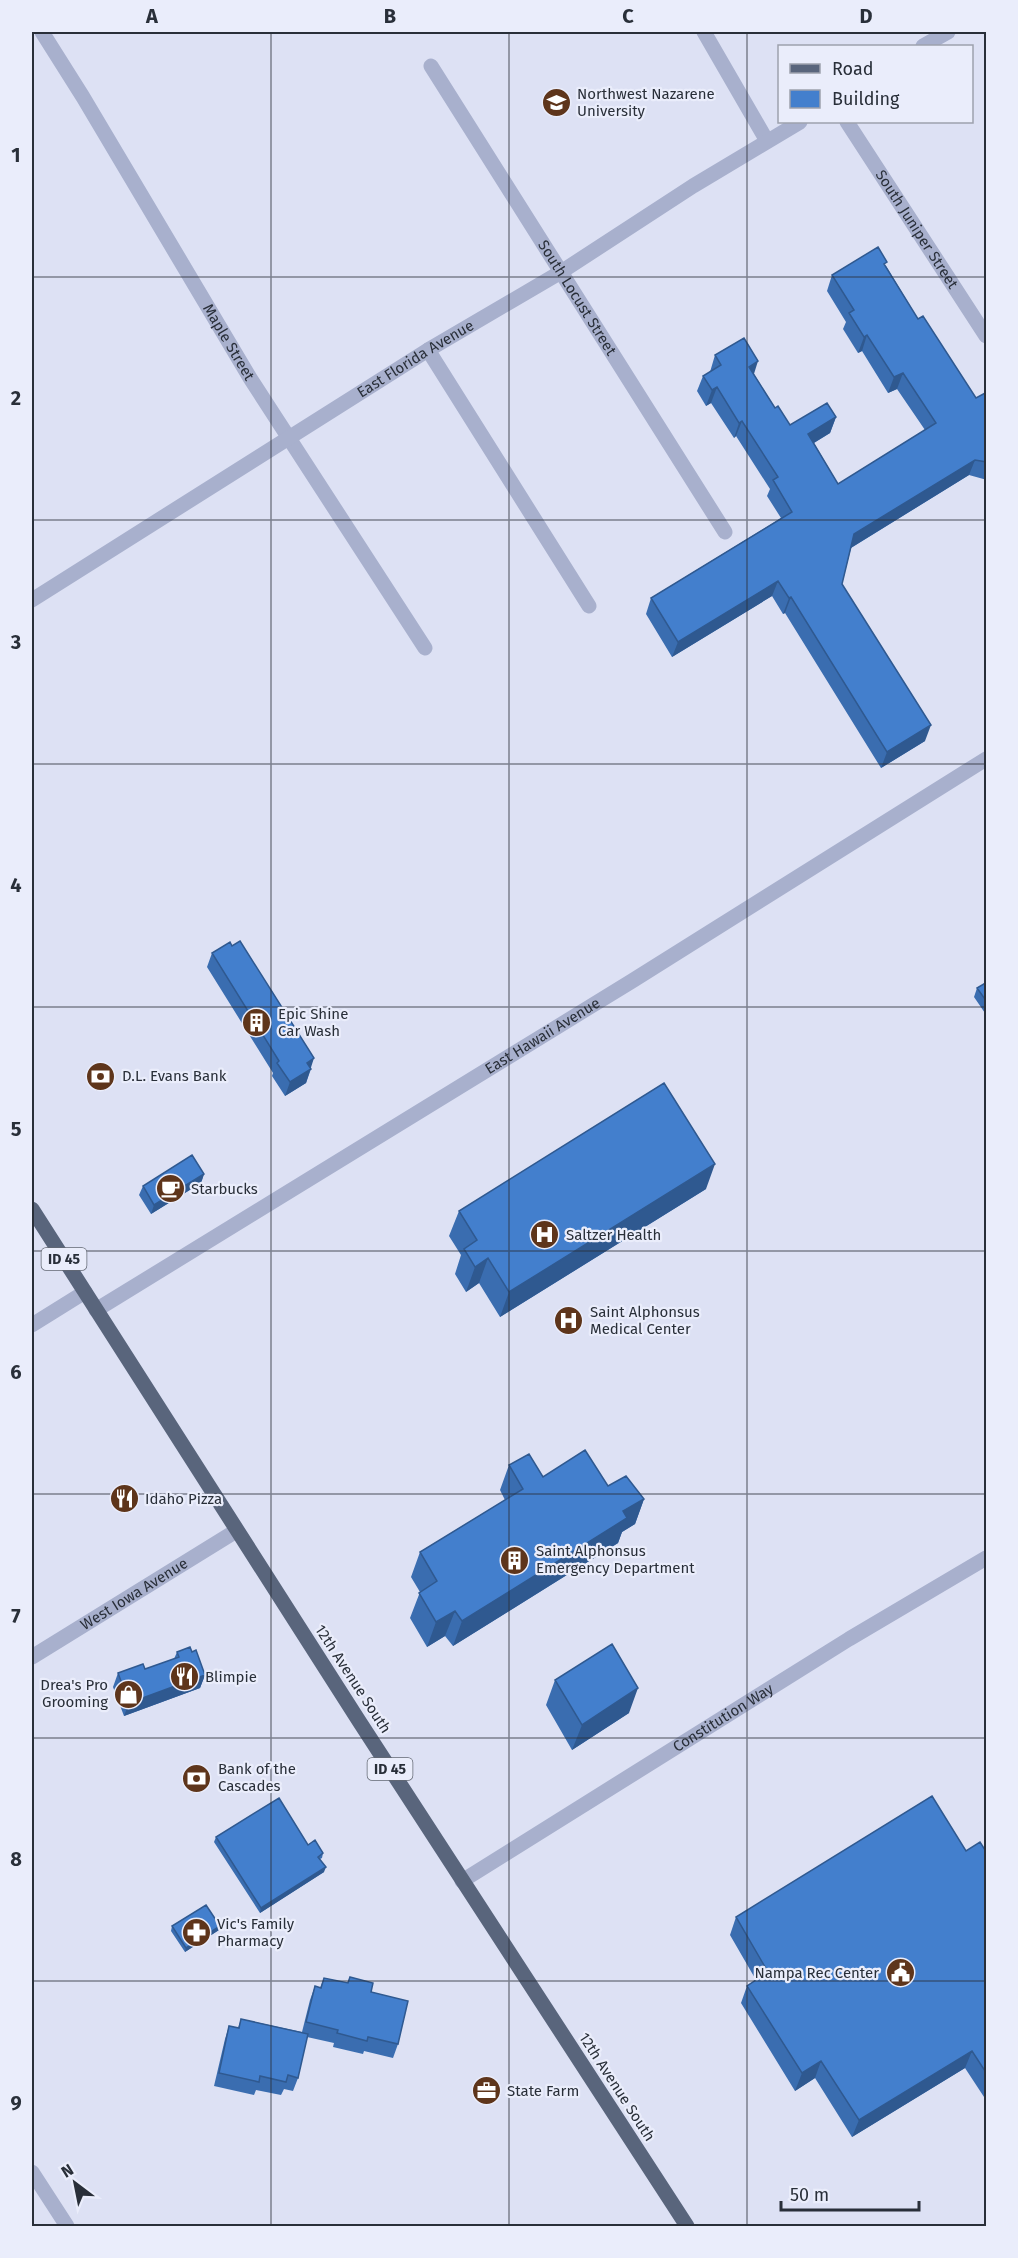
<svg xmlns="http://www.w3.org/2000/svg" width="1018" height="2258" font-family="'Fira Sans',sans-serif">
  <style>
    .lines { fill: none; stroke-linecap: round; stroke-linejoin: round }
    .minor { stroke: #a8b0cd; stroke-width: 15 }
    .major { stroke: #59657c; stroke-width: 15 }
    .wall { fill: #3a6db0 }
    .shaded-wall { fill: #2f5990 }
    .building { fill: #437fcd; stroke: #2f5990; stroke-width: 1.5 }
    .grid { fill: none; stroke: #292f39; stroke-width: 1.5; stroke-opacity: 0.55 }
    .labels { text-anchor: middle; stroke-width: 4.5; stroke-linejoin: round; paint-order: stroke }
    .shield { fill: #eaedfb; stroke: #636873; stroke-width: 1.5 }
    .shield-label { font-size: 14px; font-weight: bold; fill: #292f39 }
    .poi-label { font-size: 15px; fill: #292f39; stroke: #eaedfb; text-anchor: start }
    .street-label { font-size: 15px; fill: #292f39; stroke: #eaedfb }
    .neatline { fill: none; stroke: #292f39; stroke-width: 2 }
    .grid-label { font-size: 20px; text-anchor: middle; font-weight: bold; fill: #292f39 }
  </style>
  <rect width="100%" height="100%" fill="#dde1f4"/>
  <g class="lines">
    <!-- minor -->
    <g class="minor">
      <path id="s1" d="M42,32L83,97L250,378L425,648"/>
      <path d="M704,32L767,141"/>
      <path d="M923,46L948,32"/>
      <path id="s2" d="M431,66L725,532"/>
      <path id="s3" d="M847,122L986,336"/>
      <path d="M428,350L589,606"/>
      <path id="s4" d="M32,600L428,350L561,272L693,186L800,122"/>
      <path id="s5" d="M96,1310L632,981L986,759"/>
      <path d="M32,1325L85,1292"/>
      <path id="s6" d="M32,1657L236,1531"/>
      <path id="s7" d="M462,1881L849,1639L986,1558"/>
      <path d="M32,2172L67,2226"/>
    </g>
    <!-- major -->
    <path class="major" d="M32,1209L359,1721L687,2226"/>
  </g>
  <!-- wall -->
  <path class="wall" d="M886,266L918,319L976,398L987,392V480L969,475L851,548L842,584L925,741L881,768L785,613L783,614L772,596L672,657L646,614L651,598L781,518L767,496L770,489L736,436L734,438L711,403L706,406L697,391L703,376L710,372L715,355L754,374L775,408L790,425L836,417L830,433L814,443L838,484L925,430L897,389L888,393L862,351L858,353L843,329L846,322L827,291L832,275Z
    M212,953L311,1069L306,1083L285,1096L272,1076L273,1073L207,967Z
    M987,982V1016L974,997L977,988Z
    M204,1174L201,1183L151,1214L139,1195L143,1186Z
    M706,1189L500,1317L479,1283L466,1292L455,1274L461,1255L449,1236L459,1211Z
    M509,1465L543,1477L608,1486L644,1499L635,1524L622,1532L618,1543L453,1646L445,1636L427,1647L410,1618L420,1592L411,1577L420,1552L505,1500L500,1490Z
    M177,1652H192L205,1675L200,1688L124,1716L113,1687L118,1673L145,1669L174,1659Z
    M555,1680L629,1713L572,1750L546,1705Z
    M216,1837L323,1853L322,1858L320,1859L324,1872L260,1913L214,1842Z
    M966,1851L987,1853V2099L986,2100L965,2068L852,2137L815,2078L795,2091L741,2003L747,1986L756,1980L730,1935L736,1917Z
    M172,1926L219,1930L185,1952L171,1931Z
    M350,1977L371,1992L398,2044L393,2058L364,2051L363,2054L333,2047L334,2043L307,2037L298,2078L293,2091L284,2089L281,2095L256,2090L254,2095L214,2086L225,2039L229,2026L238,2028L241,2019L302,2032L310,2000L315,1986L320,1988L324,1978L347,1983Z"/>
  <!-- shaded-wall -->
  <path class="shaded-wall" d="M867,335L862,351L858,353L864,337Z
    M758,361L753,377L749,367Z
    M903,373L897,389L888,393L894,377Z
    M717,387L711,403L706,406L712,390Z
    M836,417L830,433L802,450L808,434Z
    M742,421L736,436L734,438L739,423Z
    M975,460L969,475L849,549L854,534Z
    M778,581L772,596L672,657L678,642Z
    M791,597L785,613L783,614L789,598Z
    M931,725L925,741L881,768L887,752Z
    M314,1058L306,1083L285,1096L290,1082L307,1063Z
    M715,1164L706,1189L500,1317L509,1292Z
    M204,1174L201,1183L151,1214L154,1205Z
    M488,1258L479,1283L466,1292L475,1267Z
    M644,1499L635,1524L622,1532L618,1543L453,1646L462,1621L623,1511Z
    M455,1611L445,1636L427,1647L436,1622Z
    M205,1675L200,1688L124,1716L129,1703Z
    M638,1688L629,1713L572,1750L582,1725Z
    M326,1867L324,1872L260,1913L261,1908Z
    M220,1926L219,1930L185,1952L186,1948Z
    M972,2051L965,2068L852,2137L859,2120Z
    M821,2061L815,2078L795,2091L802,2073Z"/>
  <!-- building -->
  <path class="building" d="M878,247L887,262L884,264L918,319L923,316L976,398L987,392V462L975,460L854,534L842,584L931,725L887,752L791,597L789,598L778,581L678,642L651,598L792,512L773,480L778,477L742,421L739,423L717,387L712,390L703,376L721,365L715,355L744,338L758,361L749,367L775,408L778,406L790,425L827,403L836,417L808,434L838,484L936,423L903,373L894,377L867,335L864,337L849,313L854,310L832,275Z
    M240,941L314,1058L307,1063L311,1069L290,1082L277,1063L279,1061L212,953L230,942L232,946Z
    M987,982V1002L977,988Z
    M664,1083L715,1164L509,1292L488,1258L475,1267L464,1249L477,1240L459,1211Z
    M192,1155L204,1174L154,1205L143,1186Z
    M585,1450L608,1486L626,1476L644,1499L623,1511L627,1518L462,1621L455,1611L436,1622L419,1593L437,1581L420,1552L523,1489L509,1465L529,1454L543,1477Z
    M612,1644L638,1688L582,1725L555,1680Z
    M190,1647L192,1652L196,1650L205,1675L129,1703L118,1673L143,1664L145,1669L179,1657L177,1652Z
    M932,1796L966,1851L980,1842L987,1853V2074L972,2051L859,2120L821,2061L802,2073L747,1986L768,1972L736,1917Z
    M279,1798L308,1845L315,1840L323,1853L318,1857L326,1867L261,1908L216,1837Z
    M206,1905L220,1926L186,1948L172,1926Z
    M350,1977L373,1983L371,1992L408,2001L398,2044L368,2037L367,2041L337,2033L338,2030L306,2022L315,1986L321,1988L324,1978L348,1983Z
    M241,2019L308,2034L298,2078L288,2075L286,2082L260,2076L259,2082L219,2073L229,2026L239,2028Z"/>
  <!-- grid -->
  <path class="grid" d="M271,32V2226M509,32V2226M747,32V2226M32,277H986M32,520H986M32,764H986M32,1007H986M32,1251H986M32,1494H986M32,1738H986M32,1981H986"/>
  <!-- icons -->
  <defs>
    <symbol id="university-disc" viewBox="-11 -11 22 22"><circle r="9.5" fill="#5e351b" stroke="#eaedfb"/><path d="M0-5L7-2L0 1L-7-2ZM-4 1L0 2.5L4 1V4Q0 6-4 4Z" fill="#fff"/></symbol>
    <symbol id="building-disc" viewBox="-11 -11 22 22"><circle r="9.5" fill="#5e351b" stroke="#eaedfb"/><path d="M-4-6H4V6H1V3H-1V6H-4ZM-2.5-4.3h1.7v1.8h-1.7ZM.8-4.3h1.7v1.8H.8ZM-2.5-1h1.7V.8h-1.7ZM.8-1h1.7V.8H.8Z" fill="#fff"/></symbol>
    <symbol id="bank-disc" viewBox="-11 -11 22 22"><circle r="9.5" fill="#5e351b" stroke="#eaedfb"/><path d="M-6-4H6V4H-6ZM0-2.3a2.3 2.3 0 1 0 0 4.6a2.3 2.3 0 1 0 0-4.6Z" fill="#fff"/></symbol>
    <symbol id="cafe-disc" viewBox="-11 -11 22 22"><circle r="9.5" fill="#5e351b" stroke="#eaedfb"/><path d="M-5.5-4.5H6V0H3Q3 3.5 0 3.5H-2.5Q-5.5 3.5-5.5 0ZM3-3.2v2h1.7v-2ZM-6 4.5H4V6H-6Z" fill="#fff"/></symbol>
    <symbol id="hospital-disc" viewBox="-11 -11 22 22"><circle r="9.5" fill="#5e351b" stroke="#eaedfb"/><path d="M-5-5h3v3.5h4V-5h3V5h-3V1.5h-4V5h-3Z" fill="#fff"/></symbol>
    <symbol id="restaurant-disc" viewBox="-11 -11 22 22"><circle r="9.5" fill="#5e351b" stroke="#eaedfb"/><path d="M-5-6h1v4h1v-4h1v4h1v-4h1v5L-1.5 .5V6h-2V.5L-5-1ZM5-6V6H3V1.5H1.5Q1.5-4 5-6Z" fill="#fff"/></symbol>
    <symbol id="shop-disc" viewBox="-11 -11 22 22"><circle r="9.5" fill="#5e351b" stroke="#eaedfb"/><path d="M-5-2.5h2.3a2.7 3.5 0 0 1 5.4 0H5L5.5 6h-11ZM-1.5-2.5h3a1.5 2.3 0 0 0-3 0Z" fill="#fff"/></symbol>
    <symbol id="pharmacy-disc" viewBox="-11 -11 22 22"><circle r="9.5" fill="#5e351b" stroke="#eaedfb"/><path d="M-2-6h4v4h4v4h-4v4h-4v-4h-4v-4h4Z" fill="#fff"/></symbol>
    <symbol id="civic-disc" viewBox="-11 -11 22 22"><circle r="9.5" fill="#5e351b" stroke="#eaedfb"/><path d="M-.6-6.5H3V-4.5H.6V-3L4-1V1h2V6H-6V1h2V-1L-.6-3ZM-1.2 2.5V6h2.4V2.5Z" fill="#fff"/></symbol>
    <symbol id="office-disc" viewBox="-11 -11 22 22"><circle r="9.5" fill="#5e351b" stroke="#eaedfb"/><path d="M-6-3h4V-5.5h4V-3h4V5H-6ZM-1-4.5V-3h2v-1.5ZM-6 0V1H6V0Z" fill="#fff"/></symbol>
  </defs>
  <g fill-rule="evenodd">
    <use href="#university-disc" x="540" y="86" width="33" height="33"/>
    <use href="#building-disc" x="240" y="1006" width="33" height="33"/>
    <use href="#bank-disc" x="84" y="1060" width="33" height="33"/>
    <use href="#cafe-disc" x="154" y="1172" width="33" height="33"/>
    <use href="#hospital-disc" x="528" y="1218" width="33" height="33"/>
    <use href="#hospital-disc" x="552" y="1304" width="33" height="33"/>
    <use href="#restaurant-disc" x="108" y="1482" width="33" height="33"/>
    <use href="#building-disc" x="498" y="1544" width="33" height="33"/>
    <use href="#restaurant-disc" x="168" y="1660" width="33" height="33"/>
    <use href="#shop-disc" x="112" y="1678" width="33" height="33"/>
    <use href="#bank-disc" x="180" y="1762" width="33" height="33"/>
    <use href="#pharmacy-disc" x="180" y="1916" width="33" height="33"/>
    <use href="#civic-disc" x="884" y="1956" width="33" height="33"/>
    <use href="#office-disc" x="470" y="2074" width="33" height="33"/>
  </g>
  <g class="labels">
    <!-- shield labels -->
    <g class="shield">
      <rect x="41.5" y="1248" width="45" height="22" rx="4.5"/>
      <rect x="367.5" y="1758" width="45" height="22" rx="4.5"/>
    </g>
    <g class="shield-label">
      <text x="64" y="1264">ID 45</text>
      <text x="390" y="1774">ID 45</text>
    </g>
    <!-- poi labels -->
    <g class="poi-label">
      <text x="577" y="99">Northwest Nazarene<tspan x="577" dy="17">University</tspan></text>
      <text x="278" y="1019">Epic Shine<tspan x="278" dy="17">Car Wash</tspan></text>
      <text x="122" y="1081">D.L. Evans Bank</text>
      <text x="191" y="1194">Starbucks</text>
      <text x="566" y="1240">Saltzer Health</text>
      <text x="590" y="1317">Saint Alphonsus<tspan x="590" dy="17">Medical Center</tspan></text>
      <text x="145" y="1504">Idaho Pizza</text>
      <text x="536" y="1556">Saint Alphonsus<tspan x="536" dy="17">Emergency Department</tspan></text>
      <text x="205" y="1682">Blimpie</text>
      <text x="108" y="1690" text-anchor="end">Drea's Pro<tspan x="108" dy="17">Grooming</tspan></text>
      <text x="218" y="1774">Bank of the<tspan x="218" dy="17">Cascades</tspan></text>
      <text x="217" y="1929">Vic's Family<tspan x="217" dy="17">Pharmacy</tspan></text>
      <text x="879" y="1978" text-anchor="end">Nampa Rec Center</text>
      <text x="507" y="2096">State Farm</text>
    </g>
    <!-- street labels -->
    <g class="street-label">
      <text dy="5" stroke="none"><textPath href="#s3" startOffset="128">South Juniper Street</textPath></text>
      <text dy="5" stroke="none"><textPath href="#s2" startOffset="274">South Locust Street</textPath></text>
      <text dy="5" stroke="none"><textPath href="#s1" startOffset="362">Maple Street</textPath></text>
      <text dy="5" stroke="none"><textPath href="#s4" startOffset="453">East Florida Avenue</textPath></text>
      <text dy="5" stroke="none"><textPath href="#s5" startOffset="524">East Hawaii Avenue</textPath></text>
      <text dy="5" stroke="none"><textPath href="#s6" startOffset="120">West Iowa Avenue</textPath></text>
      <text transform="translate(353 1679) rotate(57)" y="5">12th Avenue South</text>
      <text dy="5" stroke="none"><textPath href="#s7" startOffset="308">Constitution Way</textPath></text>
      <text transform="translate(617 2087) rotate(57)" y="5">12th Avenue South</text>
    </g>
  </g>
  <!-- border -->
  <rect width="1018" height="2258" fill="none" stroke="#eaedfb" stroke-width="66"/>
  <!-- legend -->
  <rect x="778" y="45" width="195" height="78" fill="#eaedfb" stroke="#9da1ad" stroke-width="1.5"/>
  <rect x="790" y="64" width="30" height="9" fill="#59657c" stroke="#9da1ad" stroke-width="1.5"/>
  <text x="832" y="75" font-size="18" fill="#292f39">Road</text>
  <rect x="790" y="90" width="30" height="18" fill="#437fcd" stroke="#9da1ad" stroke-width="1.5"/>
  <text x="832" y="105" font-size="18" fill="#292f39">Building</text>
  <!-- north arrow -->
  <g transform="translate(75 2183) rotate(328)" stroke="#eaedfb" stroke-width="4.5" paint-order="stroke">
  <path d="M0-4.5L10 22L0 15L-10 22Z" fill="#292f39"/>
  <text y="-9" font-size="16" font-weight="bold" text-anchor="middle" fill="#292f39">N</text>
  </g>
  <!-- scale -->
  <path d="M781 2201v9h138v-9" fill="none" stroke="#292f39" stroke-width="3"/>
  <text x="790" y="2201" font-size="18" fill="#292f39" stroke="#eaedfb" stroke-width="4.5" paint-order="stroke">50 m</text>
  <rect x="33" y="33" width="952" height="2192" class="neatline"/>
  <g class="grid-label">
    <text x="152" y="23">A</text>
    <text x="390" y="23">B</text>
    <text x="628" y="23">C</text>
    <text x="866" y="23">D</text>
    <text x="16" y="162">1</text>
    <text x="16" y="405">2</text>
    <text x="16" y="649">3</text>
    <text x="16" y="892">4</text>
    <text x="16" y="1136">5</text>
    <text x="16" y="1379">6</text>
    <text x="16" y="1623">7</text>
    <text x="16" y="1866">8</text>
    <text x="16" y="2110">9</text>
  </g>
</svg>
